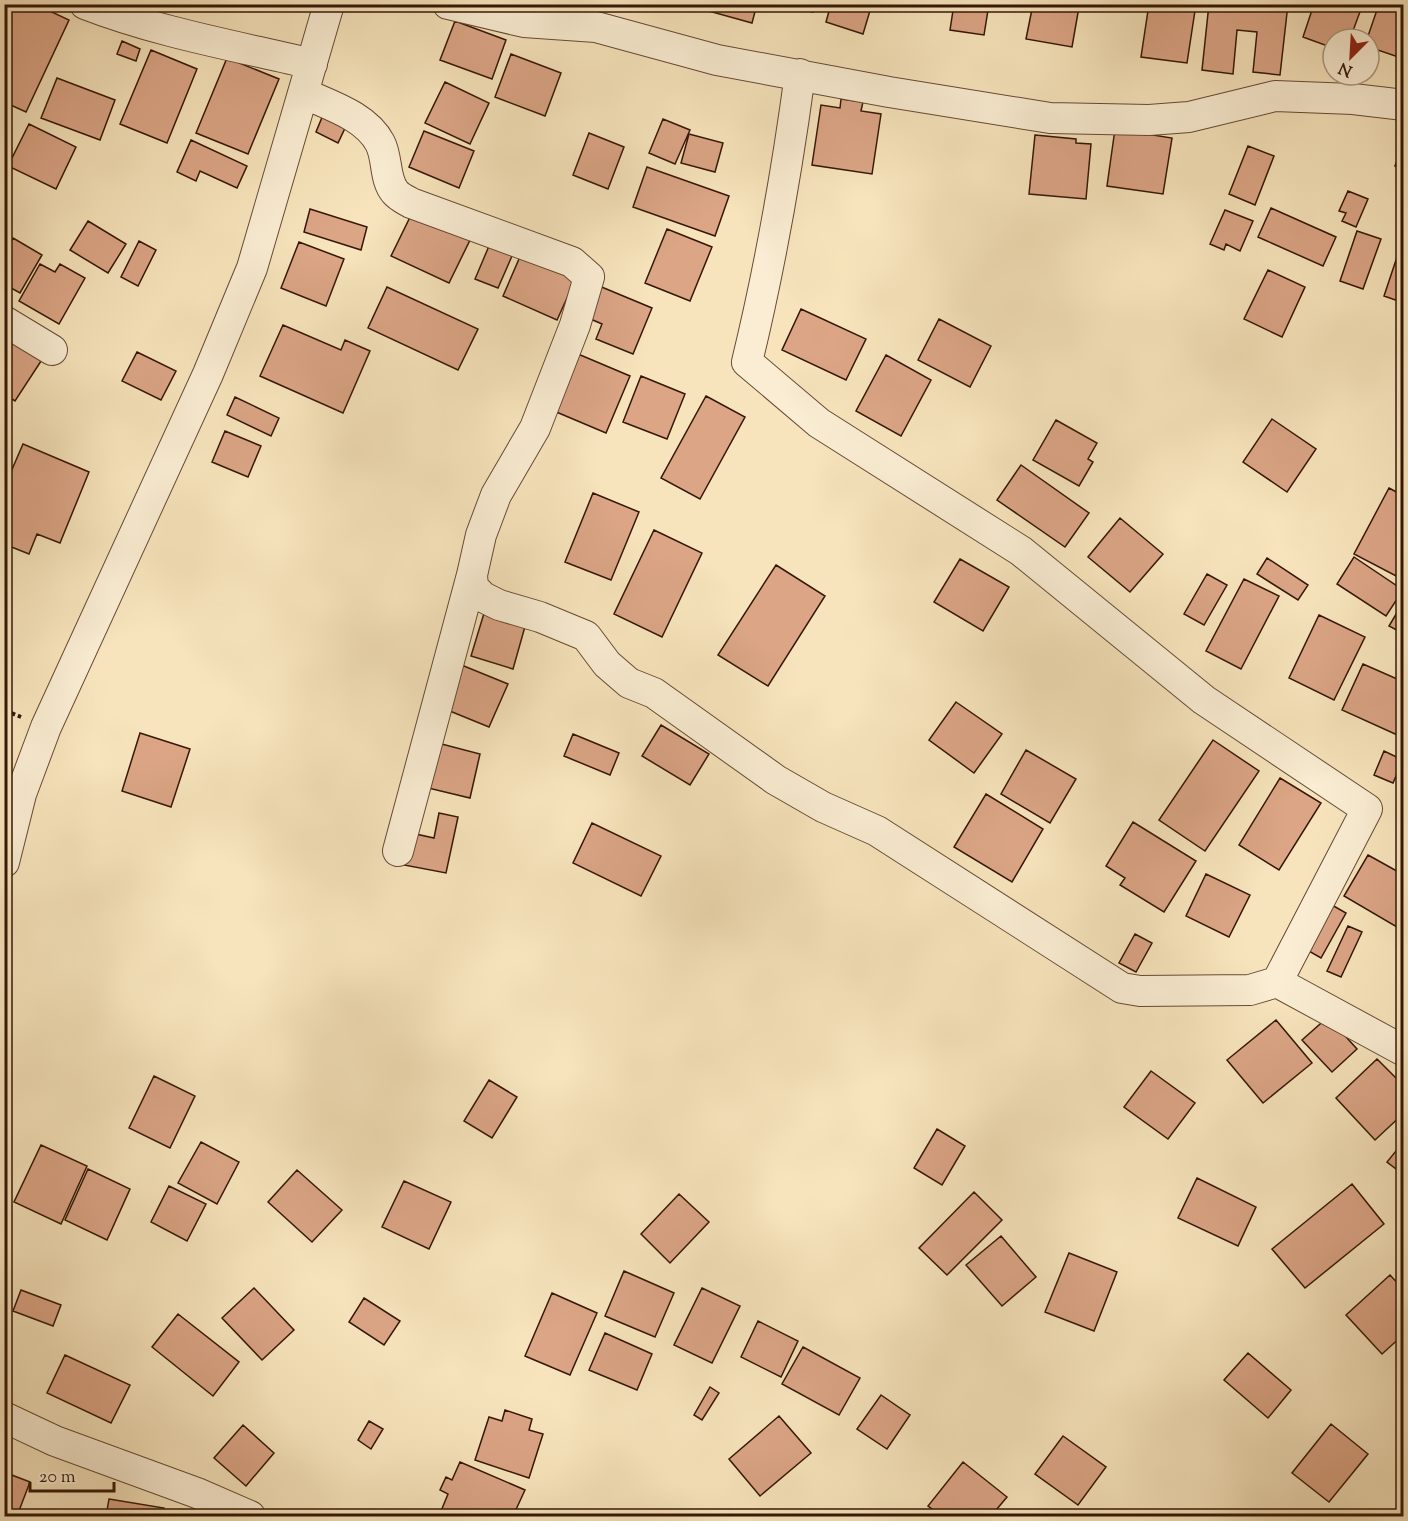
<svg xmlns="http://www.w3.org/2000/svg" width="1408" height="1521" font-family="'Sorts Mill Goudy',serif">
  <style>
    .building { fill: #dba586; stroke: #351707; stroke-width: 1.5 }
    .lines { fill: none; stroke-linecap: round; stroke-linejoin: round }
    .minor-casing { stroke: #664a34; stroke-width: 32 }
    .path { stroke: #351707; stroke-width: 4; stroke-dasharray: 4.5 3; stroke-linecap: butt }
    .minor { stroke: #faedd3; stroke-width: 30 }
  </style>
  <rect width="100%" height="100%" fill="#f7e4bc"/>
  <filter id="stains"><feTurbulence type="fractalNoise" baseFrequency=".00333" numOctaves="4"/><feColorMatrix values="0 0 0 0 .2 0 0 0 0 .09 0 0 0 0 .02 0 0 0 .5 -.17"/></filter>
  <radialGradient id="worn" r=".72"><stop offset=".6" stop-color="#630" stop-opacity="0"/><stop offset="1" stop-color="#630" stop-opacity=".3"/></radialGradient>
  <!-- building -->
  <path class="building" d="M11,4H35L69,20L26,112L4,102V19Z
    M706,4H757L752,23L705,10Z
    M778,4H814L813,12Z
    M831,4H872L863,34L826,22Z
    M954,4H989L984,35L950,30Z
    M1033,4H1066L1079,7L1072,47L1026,39Z
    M1149,4H1196L1187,63L1141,57Z
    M1209,4H1288L1280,75L1253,72L1257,32L1237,30L1233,74L1202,70Z
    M1314,4H1347L1361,9L1350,39H1333V48L1303,37Z
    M1379,4H1392L1404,9V59L1369,47V39H1367Z
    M455,21L506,40L492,79L440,60Z
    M122,41L140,49L136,61L117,54Z
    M151,50L197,69L167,143L120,124Z
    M511,54L561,73L545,116L495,97Z
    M227,58L279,79L248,154L196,133Z
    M57,78L115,100L100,140L41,118Z
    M445,82L489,103L470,144L425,123Z
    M841,99L863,102L861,111L881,114L872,174L812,165L821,105L840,108Z
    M323,115L346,126L338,143L316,132Z
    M663,119L690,130L675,164L649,153Z
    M29,124L76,147L56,189L8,166Z
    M1115,129L1172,138L1163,194L1107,186Z
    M424,131L474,151L459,188L409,167Z
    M589,133L624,147L608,189L573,175Z
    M689,134L723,143L715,172L681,163Z
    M1035,135L1076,139V143L1091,144L1086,199L1029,194Z
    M191,140L247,166L237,188L200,171L196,181L177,172Z
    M1404,142V168L1395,166Z
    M1248,146L1274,156L1255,205L1229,194Z
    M647,167L729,196L715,236L633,207Z
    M1348,191L1368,199L1356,227L1342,221L1346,213L1339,211Z
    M415,207L473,234L449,283L391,256Z
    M1271,208L1336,237L1323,266L1258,237Z
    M310,209L367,227L361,250L304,232Z
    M1225,210L1253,221L1240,251L1226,244L1224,250L1210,244Z
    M88,221L126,244L108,273L70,250Z
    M667,229L712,247L690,301L645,283Z
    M1357,231L1381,239L1363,289L1340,281Z
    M13,238L42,255L20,293L4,284V253Z
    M139,241L156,250L138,286L121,277Z
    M299,242L344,259L326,306L281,288Z
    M489,246L512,256L498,288L475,279Z
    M522,252L577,276L557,320L503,296Z
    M1398,254L1404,256V303L1384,296Z
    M40,264L55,272L60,264L85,278L59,324L19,301Z
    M1268,270L1305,287L1282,337L1244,319Z
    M592,283L652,308L633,354L596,339L602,324L579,314Z
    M387,287L478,329L458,370L368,328Z
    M801,309L866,339L846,380L782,350Z
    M939,319L991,346L970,387L918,360Z
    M283,325L341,350L345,340L370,351L343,413L260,376Z
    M4,332L45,355L15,401L4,394Z
    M137,352L176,371L161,400L122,381Z
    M578,354L630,376L606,433L554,411Z
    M886,355L931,380L901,436L856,411Z
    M641,376L685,394L667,439L623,422Z
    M706,396L745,417L700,499L661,478Z
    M235,397L279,418L271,436L227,415Z
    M1272,419L1316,449L1287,492L1243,462Z
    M1056,420L1097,443L1088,459L1093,462L1079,486L1033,460Z
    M225,431L261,446L248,477L212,462Z
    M23,444L89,472L60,543L37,534L29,554L4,544V488Z
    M1021,465L1089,513L1065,547L997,500Z
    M1389,488L1404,496V572L1400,578L1354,554Z
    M593,493L639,512L611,580L565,562Z
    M1120,518L1163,554L1130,592L1088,557Z
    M654,530L702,553L662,637L614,614Z
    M1354,557L1403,590L1386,616L1337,584Z
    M1267,558L1308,585L1298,600L1257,574Z
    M960,559L1009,587L983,631L934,602Z
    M776,565L825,596L768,686L718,655Z
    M1207,574L1227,585L1204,625L1184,614Z
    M1244,579L1279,596L1241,669L1206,651Z
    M1404,601V634L1389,626Z
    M485,610L526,623L513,669L471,656Z
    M1319,615L1365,637L1334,700L1289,678Z
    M459,664L508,684L489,727L440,707Z
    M1363,664L1404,682V738L1342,710Z
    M956,702L1002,734L974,773L929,740Z
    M661,725L709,754L690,785L642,756Z
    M140,733L190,749L171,807L122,791Z
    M573,734L619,753L610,775L564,756Z
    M1213,740L1259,771L1205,851L1159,820Z
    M434,742L480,754L470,798L424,787Z
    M1026,750L1076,779L1050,823L1001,794Z
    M1384,751L1403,760L1393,783L1374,775Z
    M1280,778L1321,803L1279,870L1239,845Z
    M986,794L1043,829L1012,882L954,847Z
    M439,813L458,817L446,873L404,865L411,833L434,838Z
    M1133,822L1196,861L1164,912L1120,885L1125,878L1106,866Z
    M592,823L661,856L641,896L573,863Z
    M1368,855L1404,875L1402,930L1344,896Z
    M1206,874L1250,895L1229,937L1186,916Z
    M1325,901L1346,913L1321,958L1300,946Z
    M1348,926L1362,932L1341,977L1327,971Z
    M1135,934L1152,943L1136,972L1119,963Z
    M1328,1017L1357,1049L1332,1072L1302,1040Z
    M1276,1020L1312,1063L1263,1103L1227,1060Z
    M1377,1059L1404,1086V1113L1375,1140L1336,1098Z
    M1151,1071L1195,1103L1168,1139L1124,1107Z
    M154,1076L195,1096L170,1148L129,1128Z
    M489,1080L517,1097L492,1138L464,1121Z
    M937,1129L965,1146L942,1185L914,1168Z
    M1404,1141V1175L1387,1162Z
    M201,1142L239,1162L217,1204L178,1183Z
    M41,1145L87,1166L61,1224L14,1202Z
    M88,1169L130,1189L107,1240L65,1220Z
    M297,1170L342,1210L312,1242L268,1202Z
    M1197,1178L1256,1207L1238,1246L1178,1218Z
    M404,1181L451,1202L429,1249L382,1227Z
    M1352,1184L1384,1224L1305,1288L1272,1249Z
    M169,1186L206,1204L187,1241L151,1222Z
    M974,1192L1002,1220L947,1275L919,1248Z
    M679,1194L709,1222L670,1263L641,1234Z
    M1001,1236L1036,1277L1002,1306L966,1265Z
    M1069,1253L1117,1272L1094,1331L1045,1312Z
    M624,1271L674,1293L655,1337L605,1316Z
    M1390,1275L1404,1290V1334L1382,1354L1346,1315Z
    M254,1288L294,1330L262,1360L222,1318Z
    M702,1288L740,1306L712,1363L674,1345Z
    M21,1290L61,1305L53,1326L13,1311Z
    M552,1293L597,1313L570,1375L525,1356Z
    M364,1298L400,1321L384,1345L349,1322Z
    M178,1314L239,1362L213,1396L152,1347Z
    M758,1321L798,1341L781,1377L741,1357Z
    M605,1333L652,1354L637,1390L589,1370Z
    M803,1347L860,1378L839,1415L782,1384Z
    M1248,1353L1291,1390L1268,1418L1224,1380Z
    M65,1355L130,1385L111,1423L47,1393Z
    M710,1387L719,1393L702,1420L694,1415Z
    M881,1395L910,1415L887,1449L857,1429Z
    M505,1410L532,1419L529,1430L543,1434L529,1478L475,1460L489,1417L502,1421Z
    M779,1416L811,1453L760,1496L729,1459Z
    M369,1421L383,1429L371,1449L358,1440Z
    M1331,1424L1368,1454L1329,1502L1292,1473Z
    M243,1425L274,1453L246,1486L214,1458Z
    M1063,1436L1106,1467L1078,1505L1035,1474Z
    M460,1462L525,1490L513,1516H453L441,1511L448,1494L440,1490L446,1477L452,1480Z
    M963,1462L1007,1497L991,1516H942L928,1506Z
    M4,1472L30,1482L17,1516H4Z
    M109,1499L164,1508L162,1516H106Z"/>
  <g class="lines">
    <defs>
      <path id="minor" d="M85,4C157,32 236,46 312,64
        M448,4L524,22L596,27L717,60L889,92L1050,118L1149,120L1189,117L1275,96L1353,99L1404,105
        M303,93C329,105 366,116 380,143C388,158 384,179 395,192C399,197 406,200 411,203L572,262L589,277L575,325L535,428L496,495L481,535L472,575L473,587L483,597L499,605L540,617L586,636L607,664L629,683L654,693L776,780L823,807L877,831L1122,988L1140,991L1250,990L1277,982L1367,809L1204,700L1021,551L819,423L747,362C770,267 787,171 800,74
        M4,321L52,350
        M398,851L472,575
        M4,862L21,794L46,727L208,374L252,268L329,4
        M1277,982L1404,1051
        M4,1417L55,1441L197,1493L250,1516"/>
    </defs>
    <!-- minor casing -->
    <use href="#minor" class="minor-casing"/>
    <!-- path -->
    <path class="path" d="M4,710L21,717"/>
    <!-- minor -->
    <use href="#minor" class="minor"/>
  </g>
  <!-- margin -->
  <rect width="1408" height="1521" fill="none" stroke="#f7e4bc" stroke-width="24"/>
  <rect x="6" y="6" width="1396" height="1509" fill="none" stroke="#351707" stroke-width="3"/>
  <rect x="12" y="12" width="1384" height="1497" fill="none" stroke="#351707" stroke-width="1.5"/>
  <!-- north arrow -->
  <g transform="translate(1351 57) rotate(204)"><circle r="28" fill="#faedd3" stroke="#ab9781" stroke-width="1.5"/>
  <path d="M0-4.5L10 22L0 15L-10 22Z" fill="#8f2418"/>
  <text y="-9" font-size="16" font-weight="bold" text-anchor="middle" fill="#351707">N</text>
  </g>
  <!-- scale -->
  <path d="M30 1482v9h84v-9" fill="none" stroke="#351707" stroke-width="3"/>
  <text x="39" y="1482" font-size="18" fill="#351707" stroke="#faedd3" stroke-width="4.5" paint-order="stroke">20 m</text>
  <rect width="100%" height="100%" filter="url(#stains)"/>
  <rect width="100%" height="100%" fill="url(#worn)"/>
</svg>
